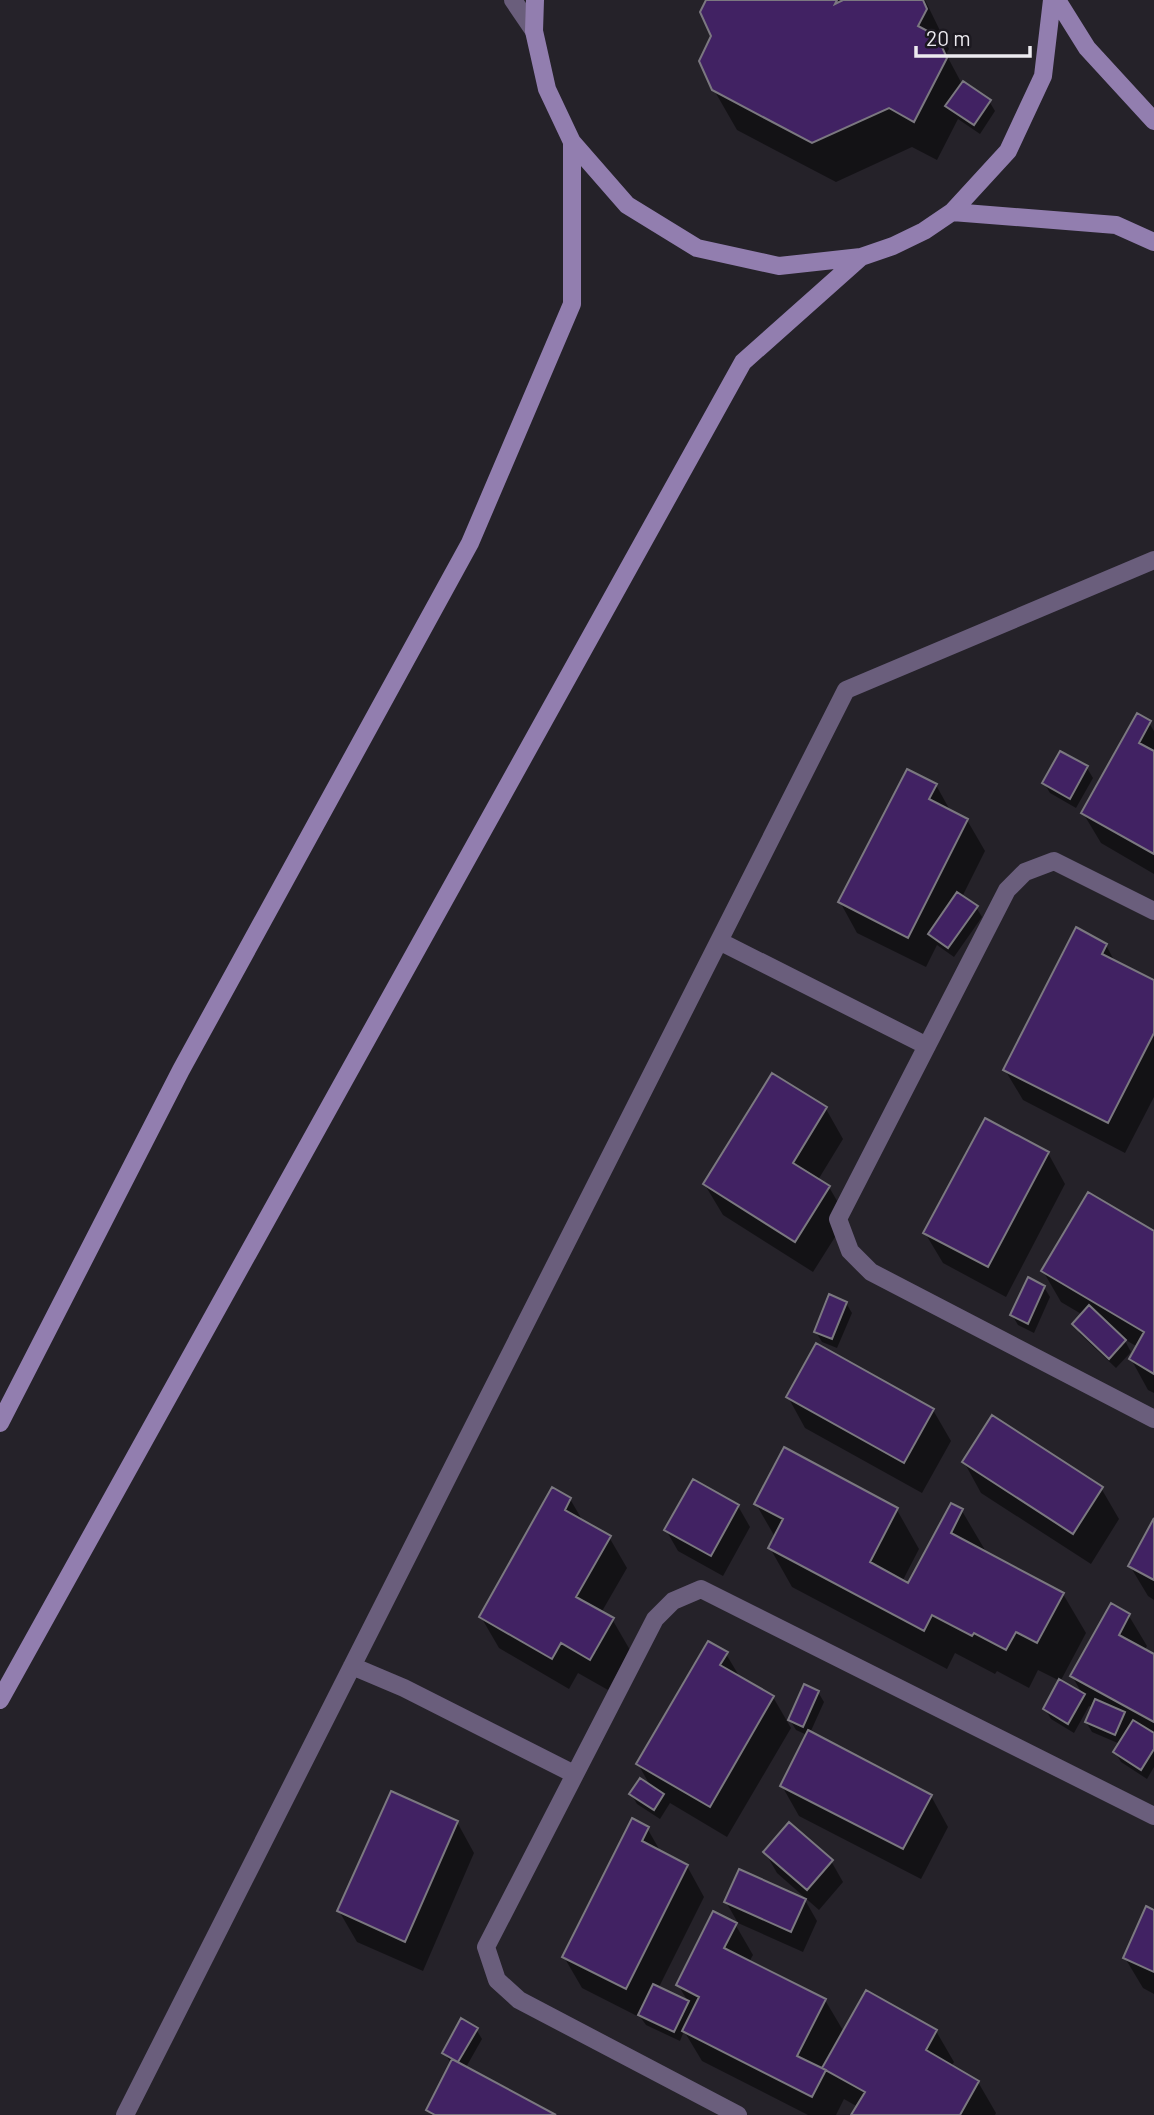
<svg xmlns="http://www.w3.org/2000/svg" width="1154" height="2115" font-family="Barlow,sans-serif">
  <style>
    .shadow { fill: #0007 }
    .building { fill: #412263; stroke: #7b7880; stroke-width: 2 }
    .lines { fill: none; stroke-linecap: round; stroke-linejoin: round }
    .street { stroke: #6a5e7c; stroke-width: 18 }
    .secondary { stroke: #927eaf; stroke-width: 18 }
  </style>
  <rect width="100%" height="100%" fill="#252229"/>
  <!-- shadow -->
  <path class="shadow" d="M708,0H925L949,49L946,54L962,84L989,101L995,111L980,134L958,119L937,160L912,147L836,182L737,130L714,90L713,36Z
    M1149,723L1154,731V874L1101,843L1083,813Z
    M1060,753L1087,768L1093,778L1076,808L1050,793L1044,783Z
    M936,785L951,812L967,820L985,851L962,897L976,907L982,917L954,957L937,945L926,967L857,933L840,902Z
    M1106,945L1115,962L1154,982V1097L1125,1153L1023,1100L1005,1070Z
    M826,1109L843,1139L818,1180L829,1187L847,1218L813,1272L723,1215L705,1185Z
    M1048,1153L1065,1184L1006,1297L943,1263L925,1233Z
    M1154,1233V1393L1148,1390L1131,1359L1138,1344L1136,1346L1124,1339L1131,1352L1116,1368L1080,1334L1074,1324L1083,1315L1061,1302L1043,1271Z
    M1044,1287L1050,1297L1034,1333L1018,1325L1012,1315Z
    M846,1303L852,1313L837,1348L822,1342L816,1332Z
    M788,1397L933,1410L951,1441L922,1493L805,1428Z
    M964,1462L1101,1488L1119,1519L1091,1564L981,1493Z
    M570,1499L584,1523L609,1537L627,1568L601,1613L612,1619L630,1650L608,1690L578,1673L569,1689L499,1648L481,1617Z
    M756,1504L897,1510L919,1549L902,1582L909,1585L962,1511L985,1550L984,1552L1063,1594L1086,1633L1060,1682L1083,1695L1072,1676L1111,1606L1129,1616L1147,1646L1144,1651L1154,1656V1767L1147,1779L1121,1762L1115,1752L1120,1744L1092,1732L1086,1722L1093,1708L1089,1706L1074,1733L1051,1719L1045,1709L1060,1681L1038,1670L1029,1688L997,1671L995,1674L955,1653L947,1669L792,1587L770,1548L775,1537Z
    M738,1506L750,1527L723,1576L678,1551L666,1530Z
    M1154,1521V1600L1148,1596L1130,1566Z
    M726,1654L741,1679L773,1697L791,1728L727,1837L670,1803L660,1819L637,1804L631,1794L651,1787L638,1764Z
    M818,1692L824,1702L810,1733L931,1796L948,1827L921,1879L799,1816L782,1786L807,1735L796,1730L790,1720Z
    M457,1822L474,1853L423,1971L357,1942L339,1911Z
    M647,1828L662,1854L687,1866L704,1897L658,1989L689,2003L678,1985L735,1924L753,1955L749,1962L825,2000L844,2032L936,2031L954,2062L951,2067L978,2082L996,2113L995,2115H853L858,2107L844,2099L836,2115H808L702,2061L684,2031L680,2041L646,2025L641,2018L582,1988L564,1957Z
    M765,1852L831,1861L843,1882L819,1910L777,1873Z
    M805,1900L817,1921L803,1952L738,1923L726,1902Z
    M1154,1912V1994L1143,1988L1125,1958Z
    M476,2029L482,2039L465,2069L552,2115H431L428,2110L452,2064L444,2053Z"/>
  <!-- building -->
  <path class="building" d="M706,0H837L835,4L843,0H923L927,9L918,26L937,36L947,58L914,122L889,108L812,143L712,90L699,61L711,36L700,12Z
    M963,81L991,100L974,125L945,106Z
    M1137,713L1151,721L1139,743L1154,751V854L1081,813Z
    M1060,751L1088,766L1070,799L1042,783Z
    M907,769L937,784L929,799L968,819L908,938L838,902Z
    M957,892L978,906L948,948L928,934Z
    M1076,927L1107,944L1102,954L1154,980V1033L1108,1123L1003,1070Z
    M772,1073L827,1107L793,1163L830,1186L795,1242L703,1184Z
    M985,1118L1049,1152L988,1267L923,1233Z
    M1088,1192L1154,1231V1374L1129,1359L1144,1332L1041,1271Z
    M1028,1277L1045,1286L1028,1324L1010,1315Z
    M829,1294L847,1302L832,1339L814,1332Z
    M1089,1305L1126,1340L1109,1359L1072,1324Z
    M816,1343L934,1409L904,1463L786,1397Z
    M992,1415L1103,1487L1073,1534L962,1462Z
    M784,1447L898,1508L870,1562L908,1583L951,1503L963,1509L951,1533L1064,1593L1037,1643L1016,1632L1006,1650L974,1633L972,1636L932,1615L924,1631L768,1548L783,1519L754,1504Z
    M693,1479L739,1505L711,1556L664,1530Z
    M552,1487L571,1498L565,1510L611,1536L576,1597L614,1618L590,1660L561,1643L552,1659L479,1617Z
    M1154,1518V1580L1128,1566Z
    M1111,1603L1130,1614L1119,1635L1154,1654V1722L1070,1676Z
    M708,1641L728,1652L720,1665L774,1696L710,1807L636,1764Z
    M1059,1679L1085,1694L1068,1724L1043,1709Z
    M804,1684L819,1691L803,1727L788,1720Z
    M1095,1699L1125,1712L1115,1735L1085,1722Z
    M1133,1720L1154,1733V1749L1141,1770L1113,1752Z
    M808,1730L932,1795L903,1849L780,1786Z
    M640,1778L664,1794L654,1810L629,1794Z
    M391,1791L458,1821L405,1942L337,1911Z
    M632,1818L649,1827L642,1841L688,1865L626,1989L562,1957Z
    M789,1822L833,1860L807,1890L763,1852Z
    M739,1869L806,1899L791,1932L724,1902Z
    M1146,1906L1154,1910V1972L1123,1958Z
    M713,1911L737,1923L724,1948L826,1999L797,2056L826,2070L812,2097L682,2031L699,1997L676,1985Z
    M653,1984L689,2001L674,2032L638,2015Z
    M866,1990L937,2030L926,2050L979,2081L960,2115H851L865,2092L822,2068Z
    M461,2018L478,2028L458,2062L442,2053Z
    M452,2059L556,2115H435L426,2110Z"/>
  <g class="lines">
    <!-- street -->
    <path class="street" d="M513,0L534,31
      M1154,911L1054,861L1025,872L1007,890L838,1219L850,1251L871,1272L1154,1419
      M719,941L927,1046
      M352,1666L404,1688L574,1774
      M125,2115L846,690L1154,560
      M738,2115L519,2000L497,1980L486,1947L655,1619L673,1601L701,1589L1154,1816"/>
    <!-- secondary -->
    <path class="secondary" d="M535,0L534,31L547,89L572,142L627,205L697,248L779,266L861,257L893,246L924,231L952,212L1008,151L1043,76L1052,0
      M1057,0L1087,48L1154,121
      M952,212L1116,225L1154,242
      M0,1423L181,1070L470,543L572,304V142
      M0,1700L743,362L861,257"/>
  </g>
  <!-- scale -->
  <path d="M916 46v10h114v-10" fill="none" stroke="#edebf0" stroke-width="3.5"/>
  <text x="926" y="46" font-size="21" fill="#edebf0" stroke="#1c1920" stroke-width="5" paint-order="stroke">20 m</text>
</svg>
